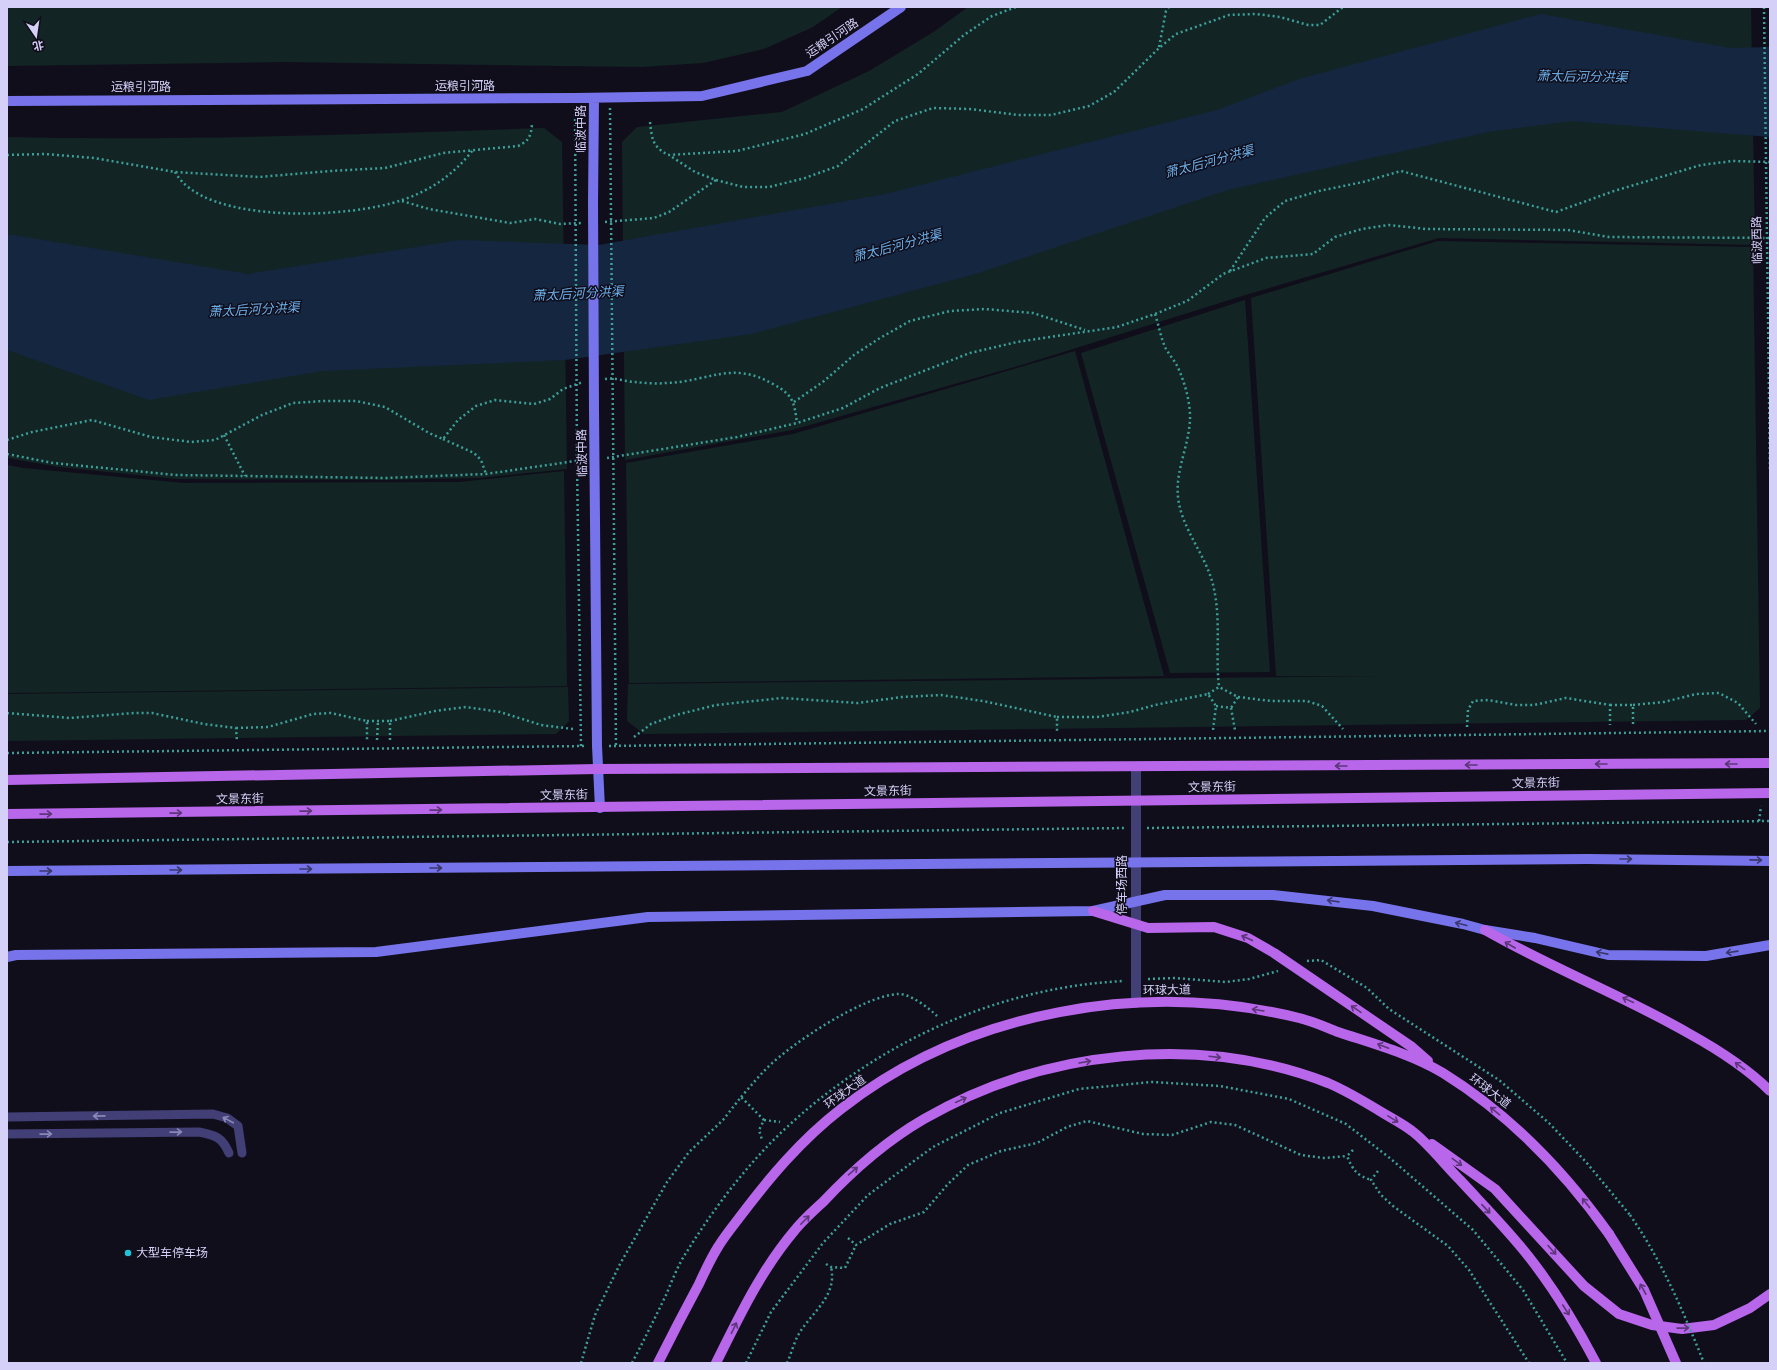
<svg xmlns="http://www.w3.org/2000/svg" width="1777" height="1370" font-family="'Fira Sans','Noto Sans SC',sans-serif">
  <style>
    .green { fill: #122524 }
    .water { fill: #152640 }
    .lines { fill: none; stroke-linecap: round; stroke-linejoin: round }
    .path { stroke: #3d9f99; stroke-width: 2.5; stroke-dasharray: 2 3; stroke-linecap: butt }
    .lane { stroke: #413f75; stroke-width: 9 }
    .street { stroke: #413f75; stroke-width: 10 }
    .secondary { stroke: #7774eb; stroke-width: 10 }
    .primary { stroke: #b866ea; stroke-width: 10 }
    .path-bridge { stroke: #3d9f99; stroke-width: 2.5; stroke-dasharray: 2 3; stroke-linecap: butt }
    .secondary-bridge { stroke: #7774eb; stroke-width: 10 }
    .primary-bridge { stroke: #b866ea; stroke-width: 10 }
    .oneway { stroke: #5c3679 }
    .oneway2 { stroke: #3a376f }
    .oneway3 { stroke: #8a88b6 }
    .poi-dot { fill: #1ec4d6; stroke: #110e1c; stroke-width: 1.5 }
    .labels { text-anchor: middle; stroke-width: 3; stroke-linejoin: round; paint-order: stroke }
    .street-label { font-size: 12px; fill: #d4d0f8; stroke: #110e1c }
    .poi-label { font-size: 12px; fill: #d4d0f8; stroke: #110e1c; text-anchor: start }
    .water-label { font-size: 13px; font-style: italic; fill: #6cb0ea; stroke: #110e1c }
  </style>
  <rect width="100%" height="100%" fill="#110e1c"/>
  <!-- green -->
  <path class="green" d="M7,7H842L813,27L764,49L703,63L641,67L283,62L7,66Z
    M968,7H1751L1755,245L1439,238L1242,296L1025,364L792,430L625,460L622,142L637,127L782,112L869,71L935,31Z
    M544,128L562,142L567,469L479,478L386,480L177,479L59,467L7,458V137C186,141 365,134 544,128Z
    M1438,241L1753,247L1760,708L1746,720L644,734L627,721L628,684L1386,676H1276L1251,298Z
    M1245,300L1270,672L1170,673L1081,353Z
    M1075,351L1164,676L629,683L626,463L793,434Z
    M7,465L23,468L184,483L459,482L564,471L567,686L7,693Z
    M568,687L569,721L556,734L7,741V694Z"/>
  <!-- water -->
  <path class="water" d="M1541,14L1730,48L1770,47V137L1572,121L1488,132L1227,190L975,274L751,334L565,360L322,371L149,400L7,350V234L248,274L460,240L599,245L885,194L1217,110L1299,79Z"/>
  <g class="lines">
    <!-- path -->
    <path class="path" d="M1764,7L1770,472
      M1159,47L1166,11L1169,7
      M610,108L616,746
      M575,109L577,461L581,746
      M650,122C652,139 652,146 668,155L737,151L805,134L863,109L918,74L964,35L992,16L1016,7
      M7,155L45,154L94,158L175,172L259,177L330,171L385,168L443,153L518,146C529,141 531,136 532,124
      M175,172C205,226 352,218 402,200C432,190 454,174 473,150
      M716,180L743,187H769L805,178L838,166L895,121L933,108L970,109L1018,115H1051L1089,106L1114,92L1159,48L1176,34L1229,15L1256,14L1280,17L1308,25H1320L1343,7
      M402,201L429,209L510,223L535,219L560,224L582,223
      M605,222L654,218L669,212L716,180L695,172L669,155
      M1230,271L1265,218L1285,201L1319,191L1363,182L1401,171L1556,212L1614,191L1701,165L1733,161L1770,162
      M1155,314C1159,326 1161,339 1166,349C1170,356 1176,362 1179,370C1185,384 1189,398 1190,414C1191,442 1175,469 1178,497C1181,527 1204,553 1212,581C1222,616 1215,652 1219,687
      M605,379C615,377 626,382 635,382C645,383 656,384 666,383C708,382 731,360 773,384C793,395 794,401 797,423
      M794,402L824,381L854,355L880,338L910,321L950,311L985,309L1033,313L1085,330
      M224,435L245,476
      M443,439L474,453L481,460L486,474
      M7,440L32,432L92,420L151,437L191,442L215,440L262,415L293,403L324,401H356L385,407L429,433L443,439L458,420L476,406L495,400L534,404L550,399L563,389L583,382
      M7,454L53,463L176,475L385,478L486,474L582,460
      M607,458L737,437L797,423L843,408L880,388L970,353L1017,342L1117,327L1155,314L1187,301L1223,274L1266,258L1313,254L1335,237L1362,229L1389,225L1426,229L1568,230L1609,237L1770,238
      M1208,694L1219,687L1238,697L1231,708
      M1238,697L1271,701H1307L1322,706L1343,729
      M1610,705H1633V725
      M1633,705L1664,702L1696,694L1719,693L1738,703L1756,724
      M1216,706L1231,708L1235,730
      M7,713L70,718L134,713H152L204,724L236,728L237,742
      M1057,717H1097L1130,712L1155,705L1208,694L1216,706L1213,730
      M367,721H390V740
      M390,721L435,711L466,707L500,712L541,725L573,729
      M1467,727L1468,710L1473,701L1488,700L1516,705H1534L1566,698L1610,705V725
      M236,728L268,727L313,714L331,713L367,721V740
      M634,737L651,724L676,715L716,705L782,698L858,703L902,697L941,695L983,701L1057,717V732
      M377,740L378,721
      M609,746L1770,731
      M7,753L586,746
      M1759,821L1761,806
      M1147,828L1770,821
      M7,842L1124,828
      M1307,961L1321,960L1367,988L1389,1009L1499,1080L1549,1123L1586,1162L1630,1215
      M1148,979L1175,978L1226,982L1249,979L1278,971
      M741,1097C750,1087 758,1077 767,1068C792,1043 863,996 898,994C909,993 929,1008 937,1016
      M764,1120L780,1122
      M1353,1150L1347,1156C1353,1170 1356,1175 1371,1180
      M1378,1171L1371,1180L1381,1195L1393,1206L1448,1246L1469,1270L1529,1363
      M848,1238L856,1245L890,1224L924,1212L948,1184L968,1165L1001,1151L1037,1143L1067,1127L1087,1121L1143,1134L1172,1135L1211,1122L1235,1125L1301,1155L1324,1158L1347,1156
      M826,1264L831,1267L845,1268L856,1245
      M581,1363L595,1315L620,1264L667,1182L689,1152L723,1120L741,1097L764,1120L759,1130L762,1140
      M632,1363C644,1340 655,1318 666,1295C672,1281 678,1265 686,1253C714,1208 748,1163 787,1127C879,1042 998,987 1124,981
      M746,1363L771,1312L823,1243L868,1195L933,1147L1000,1113L1079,1089L1152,1082L1220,1086L1289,1099L1346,1124L1391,1159L1473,1230L1523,1290L1567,1363
      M787,1363C792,1352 795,1338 802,1329C816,1309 837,1294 831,1267"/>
    <!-- lane -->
    <path class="lane" d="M7,1117L213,1114L227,1118L238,1126L242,1153
      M7,1134L199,1132C215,1135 222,1137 229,1153"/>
    <!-- street -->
    <path class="street" d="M1136,1003V767"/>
    <!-- secondary -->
    <path class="secondary" d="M7,101L575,98L702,96L807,71L901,7
      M593,203L594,98
      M594,409L597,746L600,808
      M7,871L1587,859L1770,861
      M7,957L16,955L376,952L648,917L1093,911L1165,895H1273L1373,906L1463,924L1485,930L1535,938L1608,955L1706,956L1770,945"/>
    <!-- primary -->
    <path class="primary" d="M7,780L597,769L1770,763
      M7,814L1770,793
      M1093,911L1148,928L1214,927L1248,938L1274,953L1412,1047L1428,1061
      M1485,930C1551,968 1622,995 1688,1033C1717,1049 1746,1067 1770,1091
      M1432,1144L1495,1189L1584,1286L1619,1314L1652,1325L1682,1329L1714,1325L1750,1308L1770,1294
      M658,1363C671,1337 685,1310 699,1284C705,1271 711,1258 718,1247C724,1237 732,1227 739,1218C769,1178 801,1140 841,1109C968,1010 1144,980 1299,1018C1312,1021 1325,1027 1338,1032C1374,1044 1411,1054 1443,1073C1509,1114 1565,1172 1609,1234
      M716,1363C739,1317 761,1270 795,1230C803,1220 813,1211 823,1202C853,1170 886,1141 924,1119C1043,1050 1199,1033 1328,1083C1347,1091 1365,1102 1383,1113C1393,1119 1403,1124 1412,1131C1427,1142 1446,1166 1460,1180C1483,1205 1508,1230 1529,1257C1555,1290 1576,1325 1596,1363"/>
    <!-- path-bridge -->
    <path class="path-bridge" d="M1630,1215C1662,1261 1683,1311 1704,1363"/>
    <!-- secondary-bridge -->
    <path class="secondary-bridge" d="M593,203L594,409"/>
    <!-- primary-bridge -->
    <path class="primary-bridge" d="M1609,1234L1644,1290L1676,1363"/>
  </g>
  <!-- one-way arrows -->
  <defs><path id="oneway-shaft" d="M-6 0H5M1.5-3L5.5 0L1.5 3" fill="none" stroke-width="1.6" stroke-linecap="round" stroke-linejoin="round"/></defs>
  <g class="oneway">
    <use href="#oneway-shaft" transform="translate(1601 764) rotate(180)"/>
    <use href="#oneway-shaft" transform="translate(1731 764) rotate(180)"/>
    <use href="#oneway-shaft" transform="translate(1471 765) rotate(180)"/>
    <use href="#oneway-shaft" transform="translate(1341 766) rotate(180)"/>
    <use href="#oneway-shaft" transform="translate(436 810) rotate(-1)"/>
    <use href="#oneway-shaft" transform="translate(306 811) rotate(-1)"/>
    <use href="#oneway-shaft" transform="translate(176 813) rotate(-1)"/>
    <use href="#oneway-shaft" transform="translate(46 814) rotate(-1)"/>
    <use href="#oneway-shaft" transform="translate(1247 938) rotate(-156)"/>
    <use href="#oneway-shaft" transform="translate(1510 945) rotate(-150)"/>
    <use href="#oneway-shaft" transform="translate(1628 1000) rotate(-155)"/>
    <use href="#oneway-shaft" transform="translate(1356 1009) rotate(-146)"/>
    <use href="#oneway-shaft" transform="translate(1258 1010) rotate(-171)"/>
    <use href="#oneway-shaft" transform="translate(1383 1046) rotate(-159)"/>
    <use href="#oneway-shaft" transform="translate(1215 1057) rotate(7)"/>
    <use href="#oneway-shaft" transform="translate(1085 1062) rotate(-10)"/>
    <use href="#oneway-shaft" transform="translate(1740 1066) rotate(-144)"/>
    <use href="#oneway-shaft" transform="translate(961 1100) rotate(-25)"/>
    <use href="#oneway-shaft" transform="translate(1495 1111) rotate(-141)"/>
    <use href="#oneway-shaft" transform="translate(1393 1119) rotate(31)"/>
    <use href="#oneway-shaft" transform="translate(1457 1162) rotate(36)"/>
    <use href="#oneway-shaft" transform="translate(853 1171) rotate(-41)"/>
    <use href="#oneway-shaft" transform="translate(1586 1203) rotate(-128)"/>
    <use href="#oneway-shaft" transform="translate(1486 1209) rotate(47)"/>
    <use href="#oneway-shaft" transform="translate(805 1220) rotate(-45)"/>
    <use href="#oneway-shaft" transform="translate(1552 1250) rotate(48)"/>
    <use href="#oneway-shaft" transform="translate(1643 1289) rotate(-119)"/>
    <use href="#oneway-shaft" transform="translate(1566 1310) rotate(57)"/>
    <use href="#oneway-shaft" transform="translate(734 1328) rotate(-64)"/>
    <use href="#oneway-shaft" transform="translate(1683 1328) rotate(-1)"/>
  </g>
  <g class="oneway2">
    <use href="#oneway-shaft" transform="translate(1626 859)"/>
    <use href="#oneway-shaft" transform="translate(1756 860) rotate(1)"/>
    <use href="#oneway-shaft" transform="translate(436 868)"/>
    <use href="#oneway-shaft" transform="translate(306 869)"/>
    <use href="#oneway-shaft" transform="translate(176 870)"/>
    <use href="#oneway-shaft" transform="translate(46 871)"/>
    <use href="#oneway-shaft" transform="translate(1333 901) rotate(-172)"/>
    <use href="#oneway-shaft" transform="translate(1461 924) rotate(-166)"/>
    <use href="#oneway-shaft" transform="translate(1732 952) rotate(172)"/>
    <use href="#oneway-shaft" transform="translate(1602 953) rotate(-169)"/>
  </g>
  <g class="oneway3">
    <use href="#oneway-shaft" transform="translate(99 1116) rotate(179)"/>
    <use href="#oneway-shaft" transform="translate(228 1120) rotate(-152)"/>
    <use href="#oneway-shaft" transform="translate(176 1132) rotate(-1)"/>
    <use href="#oneway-shaft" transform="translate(46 1134) rotate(-1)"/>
  </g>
  <!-- markers -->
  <circle class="poi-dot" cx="128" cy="1253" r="4"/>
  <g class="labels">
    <!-- street labels -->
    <g class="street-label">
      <text transform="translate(832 38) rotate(-34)" y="4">运粮引河路</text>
      <text x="465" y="90">运粮引河路</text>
      <text x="141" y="91">运粮引河路</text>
      <text transform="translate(581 129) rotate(-90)" y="4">临波中路</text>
      <text transform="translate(1757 240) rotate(-91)" y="4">临波西路</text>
      <text transform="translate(582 453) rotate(-91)" y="4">临波中路</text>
      <text transform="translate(1536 783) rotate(-1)" y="4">文景东街</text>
      <text transform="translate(1212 787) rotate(-1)" y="4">文景东街</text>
      <text transform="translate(888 791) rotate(-1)" y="4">文景东街</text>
      <text transform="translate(564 795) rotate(-1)" y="4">文景东街</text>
      <text transform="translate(240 799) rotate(-1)" y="4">文景东街</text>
      <text transform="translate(1122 885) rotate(-90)" y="4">停车场西路</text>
      <text transform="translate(1167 990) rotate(-1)" y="4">环球大道</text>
      <text transform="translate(1490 1091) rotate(37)" y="4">环球大道</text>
      <text transform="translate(845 1092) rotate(-36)" y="4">环球大道</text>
    </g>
    <!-- poi labels -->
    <g class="poi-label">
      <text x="136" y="1257">大型车停车场</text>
    </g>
    <!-- water labels -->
    <g class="water-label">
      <text transform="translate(1582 76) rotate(1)" y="5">萧太后河分洪渠</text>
      <text transform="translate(1209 161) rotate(-15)" y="5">萧太后河分洪渠</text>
      <text transform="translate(897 245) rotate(-15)" y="5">萧太后河分洪渠</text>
      <text transform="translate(578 293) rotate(-3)" y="5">萧太后河分洪渠</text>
      <text transform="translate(254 309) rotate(-3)" y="5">萧太后河分洪渠</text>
    </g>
  </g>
  <!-- border -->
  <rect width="1777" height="1370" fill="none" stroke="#d4d0f8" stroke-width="16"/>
  <!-- north arrow -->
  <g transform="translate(36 36) rotate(167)" stroke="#110e1c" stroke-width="3" paint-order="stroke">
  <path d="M0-3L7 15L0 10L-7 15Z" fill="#d4d0f8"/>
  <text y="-6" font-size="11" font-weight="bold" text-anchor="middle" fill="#d4d0f8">北</text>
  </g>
</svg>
